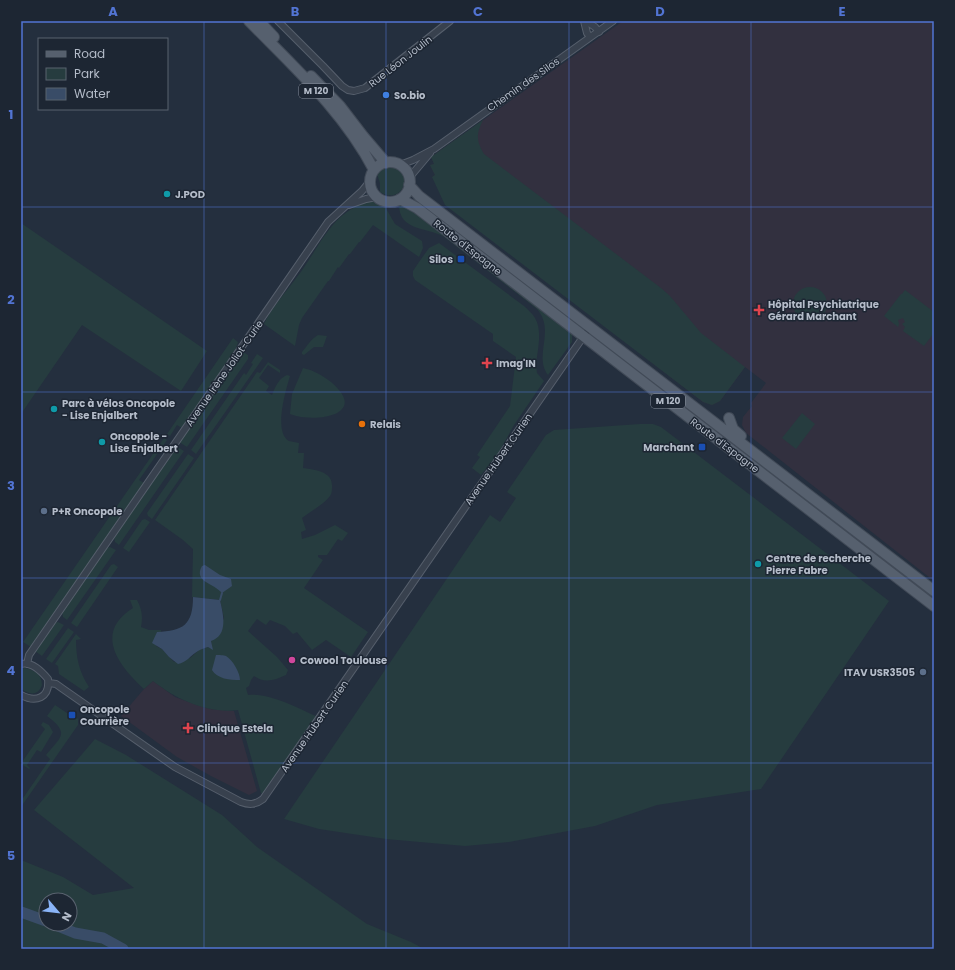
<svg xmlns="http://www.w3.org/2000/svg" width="955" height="970" font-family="Poppins,sans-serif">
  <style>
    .medical { fill: #32303f }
    .green { fill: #263c3f; fill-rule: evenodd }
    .water { fill: #394c67 }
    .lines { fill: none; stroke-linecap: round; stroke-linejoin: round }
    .stream { stroke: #394c67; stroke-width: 2 }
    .river { stroke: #394c67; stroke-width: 11 }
    .minor-casing { stroke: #565f6c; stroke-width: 8 }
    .primary-casing { stroke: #414a57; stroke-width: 12 }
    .minor { stroke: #38414e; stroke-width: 6 }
    .primary { stroke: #56606e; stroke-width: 10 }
    .grid { fill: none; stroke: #5274d3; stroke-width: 1; stroke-opacity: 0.55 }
    .shop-dot { fill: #3f7fe0; stroke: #1d2633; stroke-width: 1.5 }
    .culture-dot { fill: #0f9aa8; stroke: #1d2633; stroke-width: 1.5 }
    .transit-dot { fill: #1a4fb4; stroke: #1d2633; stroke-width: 1.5 }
    .health-dot { fill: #e0444e; stroke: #1d2633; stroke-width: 1.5 }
    .food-dot { fill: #e8710a; stroke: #1d2633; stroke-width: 1.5 }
    .service-dot { fill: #5c6f8a; stroke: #1d2633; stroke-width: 1.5 }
    .hotel-dot { fill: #d1479c; stroke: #1d2633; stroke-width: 1.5 }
    .labels { text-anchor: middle; stroke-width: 3; stroke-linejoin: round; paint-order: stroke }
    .shield { fill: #1d2633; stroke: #878f9c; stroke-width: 1 }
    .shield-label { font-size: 9px; font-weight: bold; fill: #b4bcc9 }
    .street-label { font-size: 10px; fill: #b4bcc9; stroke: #1d2633 }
    .poi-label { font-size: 10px; font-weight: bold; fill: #b4bcc9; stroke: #1d2633; text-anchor: start }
    .neatline { fill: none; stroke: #5274d3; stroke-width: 1.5 }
    .grid-label { font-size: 13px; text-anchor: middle; font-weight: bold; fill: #5274d3 }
  </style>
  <rect width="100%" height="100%" fill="#242f3e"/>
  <!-- medical -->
  <path class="medical" d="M623,21H934V581L746,433L742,425L743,417L752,406L751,403L766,383L745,367L720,401L712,405L703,402L511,254L432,177L435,175L430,165L434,164L431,157Z
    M153,681L175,697L194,704L210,709L234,711L257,791L249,795L211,776L177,757L121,716L144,689Z"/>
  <!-- green -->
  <path class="green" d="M483,120C476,134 476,140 484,154L661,288L670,296L701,333L745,367L720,401L712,405L703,402L445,205L432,177L435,175L430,165L434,164L431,157Z
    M389,166C417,168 404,207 380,192V183L377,174L384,167Z
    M369,201H375L384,205L395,224L422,241L423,248L419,257L373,225L360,242H359L350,254H349L339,268L338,267L329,281H328L302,318L299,325L295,346L264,324C273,305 285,294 297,277C313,257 326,226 347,212C354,207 362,204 369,201Z
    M399,204L405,205L572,333V342L548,375C533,355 556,331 537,309L443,236C425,227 399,231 399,204Z
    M21,223L207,351L181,391L82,325L21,414Z
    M439,243L524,306C528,310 532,313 535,318C543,331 537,352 536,366L537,373L544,381L514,425L499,452L481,475L472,468L480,457L477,455L510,406L516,357L493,341V334L415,280L413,276V271L419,262L429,248Z
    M793 304a17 17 0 1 1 34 0a17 17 0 1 1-34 0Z
    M905,290L934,312V333L924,346L903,331L905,327L902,324L905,322L903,318L898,320L899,324L898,327L884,316L901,294H902Z
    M318,335L327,336L323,347H314L304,355L302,354V352C307,346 311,339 318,335Z
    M233,338L238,342L236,348L223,369L182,428L177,425L170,436L167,434Z
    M243,352L248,355V359L187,447L179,442L238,358Z
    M257,354L263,358L196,454L191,450L244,373L246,375L253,364L251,363Z
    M268,362L280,370V373L268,365L259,378L269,386L266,391L272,395C275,387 279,378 287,375L290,376C286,390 273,432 289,441C292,442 296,442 299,443L298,453H304L303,468C315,470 333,471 332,487C332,490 332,493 330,496C323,505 311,511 302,518L306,530L301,532L302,539L315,535L335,525L348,533L342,541L338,539L327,555H318V557L323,560L304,588L368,632L351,657L326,640L312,650L297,632L293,634L285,626L270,620L266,625L257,619L248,631L277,657L288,670L286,675C275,680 265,684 254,676L251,680L249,686L246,688L248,695C268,692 298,708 316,716L263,794L261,793L238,710C207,714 176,699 153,681L144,689C119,666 93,633 133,608L130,600H137C142,609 143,617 141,627L149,630H161V632H157L156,646L162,649L174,662L190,658L199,650L208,647L212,649L211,641L224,618L220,600L192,597L193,549L183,540L155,520L257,372L260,373Z
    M303,368C313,370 322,375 331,382C370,415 316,424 290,414L292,394Z
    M802,413L815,424L796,449L782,438Z
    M640,424H653L661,427L889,601L761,789L657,805L595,826L509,842L465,846L386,839L319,829L284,819L490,515L500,522L516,498L507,492L546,435L554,430Z
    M164,438L167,440L139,480L144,483L31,647L23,642Z
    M176,446L184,451L119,545L115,542L114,536Z
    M188,454L194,458L152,519L148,516L147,513Z
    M145,519L150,522L129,552L123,548L142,520Z
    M110,547L116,550L67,620L63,617L62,612L106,548Z
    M114,564L118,567L77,627L71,623L111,565Z
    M58,622L64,625L42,656L35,651L55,623Z
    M68,628L74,632L52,663L46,659Z
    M76,634L81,639L76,640C76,657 79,672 89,687L84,691L59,674L58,666L55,664Z
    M24,668C33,669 42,674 42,685C38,696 30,695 21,689V669Z
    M55,705L73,717L75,715L78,719V725L21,807V801L50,759L46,755C60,737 71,734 47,716Z
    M43,722L49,725L53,732L41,752L37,750L27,765L30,768L29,769L21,764V761L22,762L45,729L41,725Z
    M95,739L126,755L222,815L257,847L367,924L411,942L424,949H21V860L63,877L93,895L134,888L34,810ZM46,900H70V924H46Z"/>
  <!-- water -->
  <path class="water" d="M205,565L220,575L231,579L232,586L222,593C214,583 193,582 202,566Z
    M193,597L220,600C223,614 229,635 211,641L213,650L208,647C205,648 201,649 198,651C191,655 186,663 178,664L169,657L162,649L152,643L157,632C183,631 193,625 193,597Z
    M216,655C219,655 224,655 226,656C233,660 240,673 240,680C230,680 217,679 212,670Z"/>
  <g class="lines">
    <!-- stream -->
    <path class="stream" d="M220,600L222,593"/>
    <!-- river -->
    <path class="river" d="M21,912L46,921
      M53,924L75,933L103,938L123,949"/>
    <defs>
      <path id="minor" d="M278,21L323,66L342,86L348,90L354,91L365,88L450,21
        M584,21L587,33L590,37
        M586,21L595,27L599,32
        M400,165L413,160L434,149L613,21
        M409,178L430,153
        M349,205L366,199L377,197
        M21,664C32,661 42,672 48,679C50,698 36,703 21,695
        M27,664L29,655L328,222L362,191L370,181
        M49,683L56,684L63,689L175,767L241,802C249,805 255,805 263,799L590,327"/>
      <path id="primary" d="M249,21C294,67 344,112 374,170
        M259,21L274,37
        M311,76L340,106L363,136L386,163
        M370 182a20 20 0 1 1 40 0a20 20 0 1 1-40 0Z
        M409,185L419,196L934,591
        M400,199L417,208L934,606
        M729,418L733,429L741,436"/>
    </defs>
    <!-- minor casing -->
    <use href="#minor" class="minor-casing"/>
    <!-- primary casing -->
    <use href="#primary" class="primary-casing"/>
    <!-- minor -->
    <use href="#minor" class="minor"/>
    <!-- primary -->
    <use href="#primary" class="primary"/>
  </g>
  <!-- grid -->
  <path class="grid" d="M204,21V949M386,21V949M569,21V949M751,21V949M21,207H934M21,392H934M21,578H934M21,763H934"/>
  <!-- markers -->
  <circle class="shop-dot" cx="386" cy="95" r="4"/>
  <g class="culture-dot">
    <circle cx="167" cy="194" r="4"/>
    <circle cx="54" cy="409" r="4"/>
    <circle cx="102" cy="442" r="4"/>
    <circle cx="758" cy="564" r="4"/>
  </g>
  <g class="transit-dot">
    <rect x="457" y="255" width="8" height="8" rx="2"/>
    <rect x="698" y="443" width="8" height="8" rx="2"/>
    <rect x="68" y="711" width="8" height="8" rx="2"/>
  </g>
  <g class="health-dot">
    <path d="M757 304h4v4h4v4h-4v4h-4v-4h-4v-4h4z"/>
    <path d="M485 357h4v4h4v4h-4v4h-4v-4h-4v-4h4z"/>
    <path d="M186 722h4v4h4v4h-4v4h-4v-4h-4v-4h4z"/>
  </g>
  <circle class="food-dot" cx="362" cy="424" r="4"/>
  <g class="service-dot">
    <circle cx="44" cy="511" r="4"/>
    <circle cx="923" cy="672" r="4"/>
  </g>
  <circle class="hotel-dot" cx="292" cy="660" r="4"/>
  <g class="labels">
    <!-- shield labels -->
    <g class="shield">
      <rect x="299" y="84" width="34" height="14" rx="3"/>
      <rect x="651" y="394" width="34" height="14" rx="3"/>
    </g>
    <g class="shield-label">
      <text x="316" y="94">M 120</text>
      <text x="668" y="404">M 120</text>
    </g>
    <!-- street labels -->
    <g class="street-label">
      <text transform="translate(400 61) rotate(-38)" y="4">Rue Léon Joulin</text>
      <text transform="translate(523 84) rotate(-35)" y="4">Chemin des Silos</text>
      <text transform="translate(468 247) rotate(38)" y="4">Route d'Espagne</text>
      <text transform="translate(224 373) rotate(-55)" y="4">Avenue Irène Joliot-Curie</text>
      <text transform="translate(725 445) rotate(37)" y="4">Route d'Espagne</text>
      <text transform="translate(498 459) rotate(-55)" y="4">Avenue Hubert Curien</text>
      <text transform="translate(314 726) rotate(-55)" y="4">Avenue Hubert Curien</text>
    </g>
    <!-- poi labels -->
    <g class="poi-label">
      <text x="394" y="99">So.bio</text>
      <text x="175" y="198">J.POD</text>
      <text x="453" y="263" text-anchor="end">Silos</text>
      <text x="768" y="308">Hôpital Psychiatrique<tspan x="768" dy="12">Gérard Marchant</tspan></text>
      <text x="496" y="367">Imag'IN</text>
      <text x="62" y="407">Parc à vélos Oncopole<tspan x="62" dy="12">- Lise Enjalbert</tspan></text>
      <text x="370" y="428">Relais</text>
      <text x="110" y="440">Oncopole -<tspan x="110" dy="12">Lise Enjalbert</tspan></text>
      <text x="694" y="451" text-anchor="end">Marchant</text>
      <text x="52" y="515">P+R Oncopole</text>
      <text x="766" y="562">Centre de recherche<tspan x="766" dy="12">Pierre Fabre</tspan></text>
      <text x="300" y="664">Cowool Toulouse</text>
      <text x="915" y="676" text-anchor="end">ITAV USR3505</text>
      <text x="80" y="713">Oncopole<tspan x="80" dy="12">Courrière</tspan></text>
      <text x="197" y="732">Clinique Estela</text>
    </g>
  </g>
  <!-- border -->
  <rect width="955" height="970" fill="none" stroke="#1d2633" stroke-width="44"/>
  <!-- legend -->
  <rect x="38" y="38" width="130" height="72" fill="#1d2633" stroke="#59626f"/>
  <rect x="46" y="51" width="20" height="6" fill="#56606e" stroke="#59626f"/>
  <text x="74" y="58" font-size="12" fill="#b4bcc9">Road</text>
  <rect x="46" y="68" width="20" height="12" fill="#263c3f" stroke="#59626f"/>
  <text x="74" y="78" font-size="12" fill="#b4bcc9">Park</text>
  <rect x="46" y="88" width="20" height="12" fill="#394c67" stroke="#59626f"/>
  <text x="74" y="98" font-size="12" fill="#b4bcc9">Water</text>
  <!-- north arrow -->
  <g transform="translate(58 912) rotate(118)"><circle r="19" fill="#1d2633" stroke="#59626f"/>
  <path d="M0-3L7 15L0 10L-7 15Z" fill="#8ab4f8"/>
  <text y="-6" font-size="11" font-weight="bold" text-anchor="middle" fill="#b4bcc9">N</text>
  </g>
  <rect x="22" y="22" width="911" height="926" class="neatline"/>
  <g class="grid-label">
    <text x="113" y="16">A</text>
    <text x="295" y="16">B</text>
    <text x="478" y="16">C</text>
    <text x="660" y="16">D</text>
    <text x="842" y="16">E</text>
    <text x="11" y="119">1</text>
    <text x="11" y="304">2</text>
    <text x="11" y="490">3</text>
    <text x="11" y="675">4</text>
    <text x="11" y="860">5</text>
  </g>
</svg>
